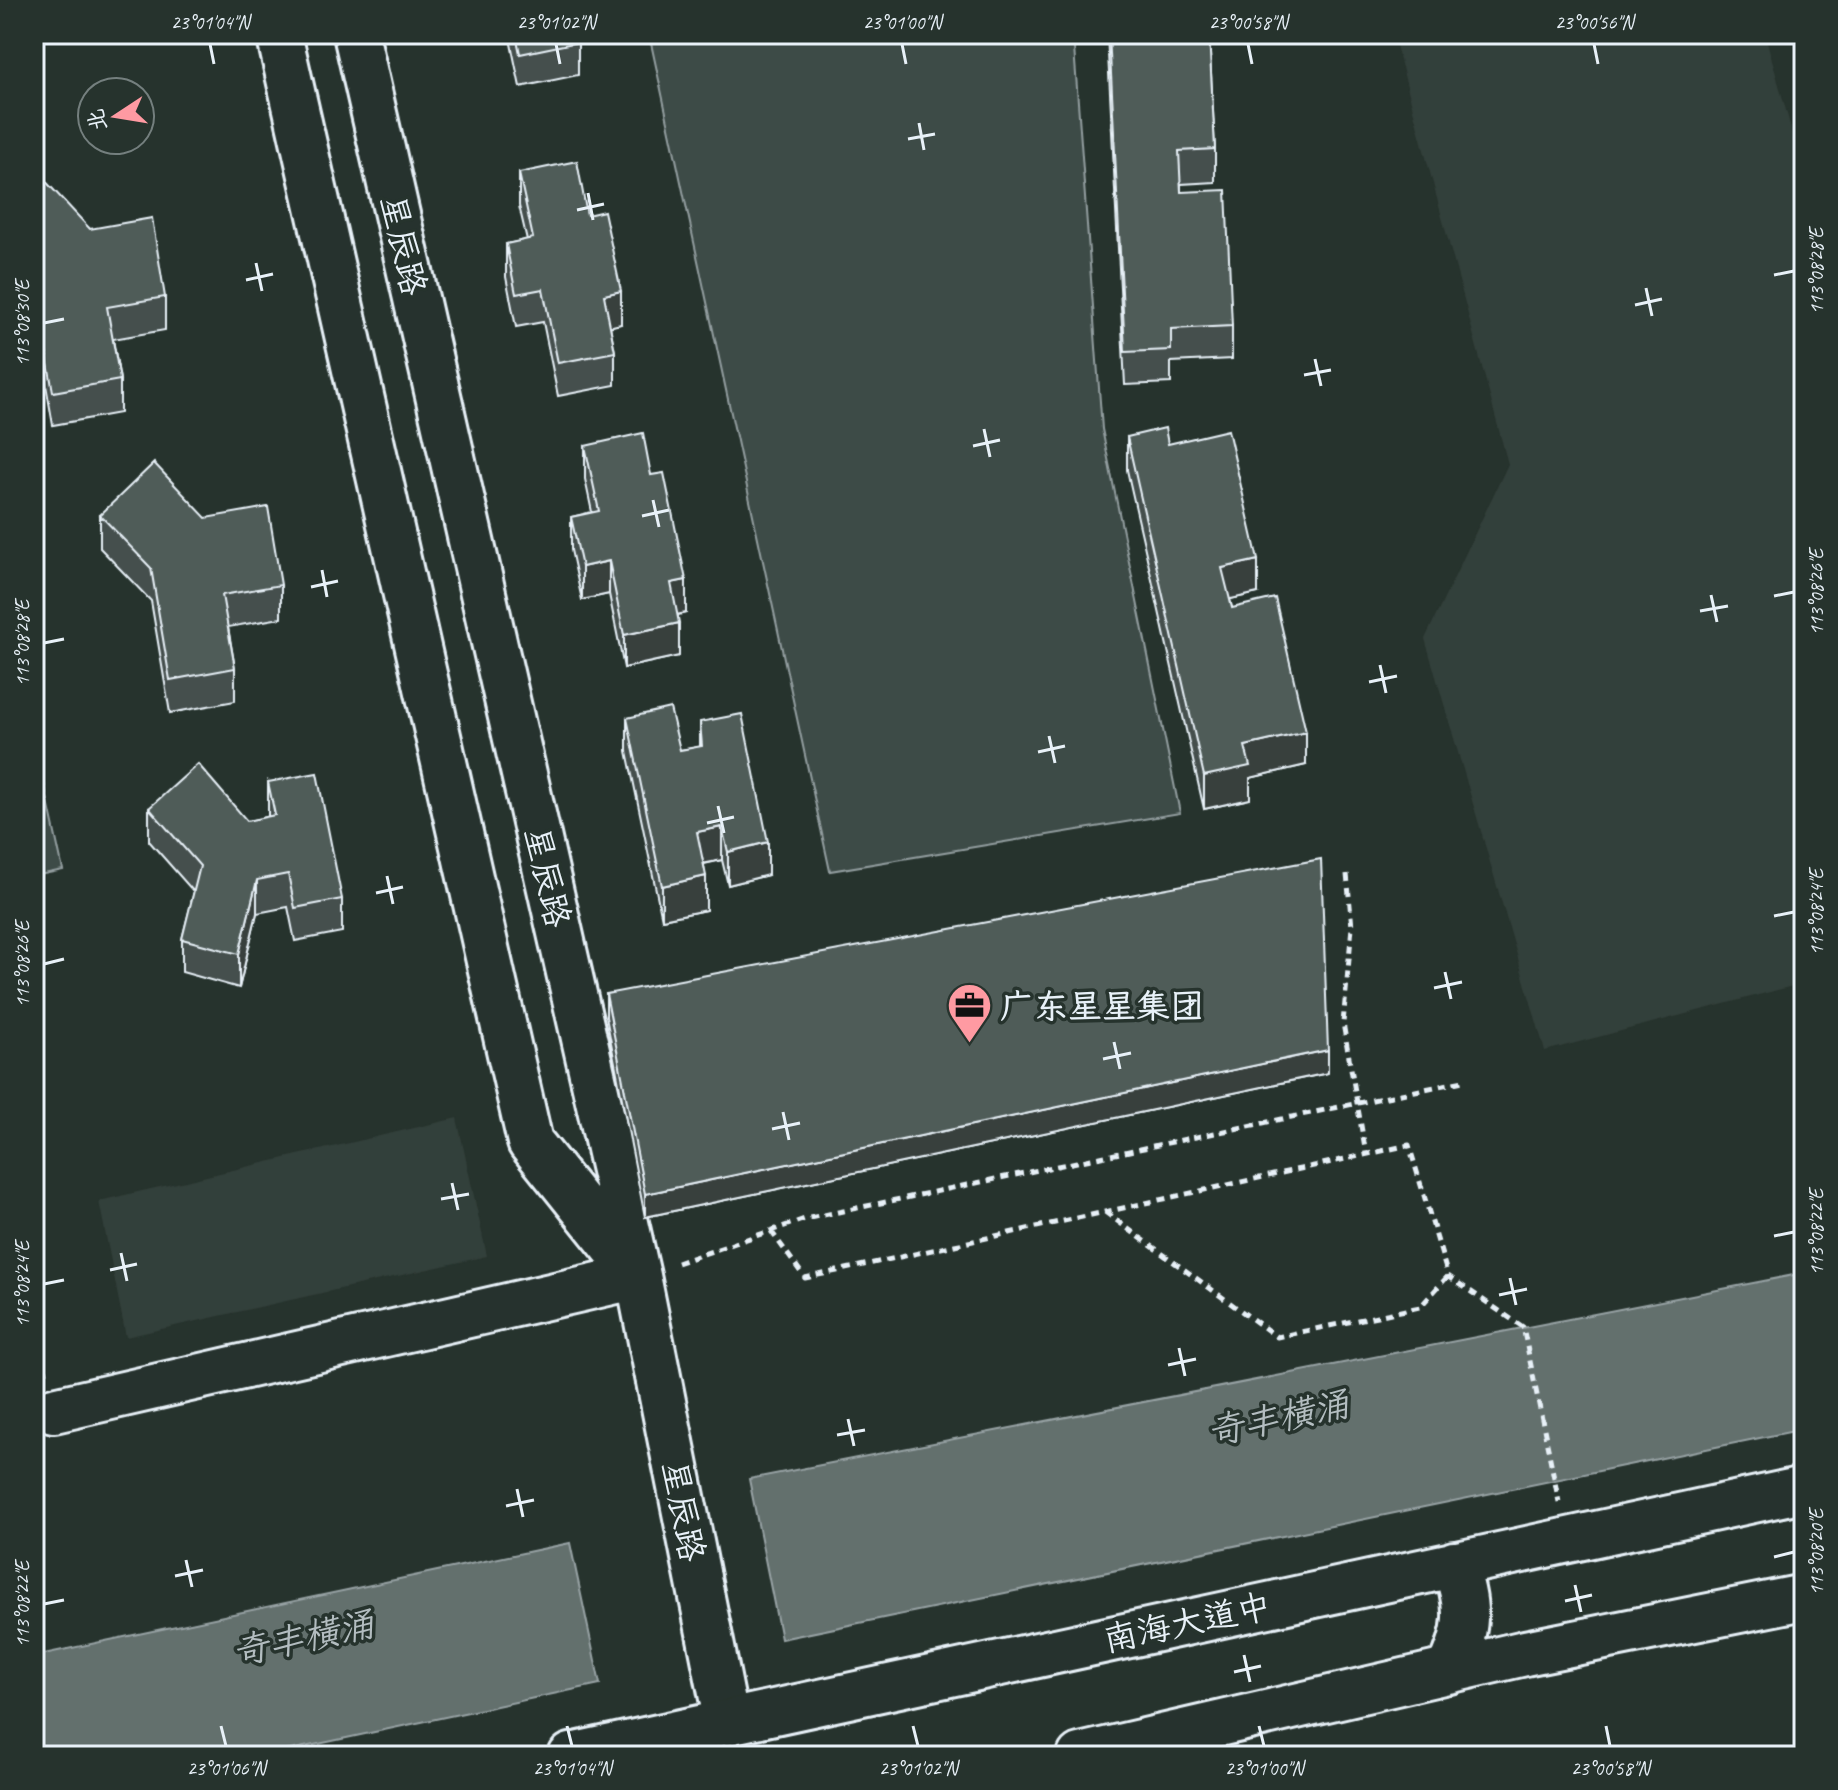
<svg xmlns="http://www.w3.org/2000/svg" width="1838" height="1790" font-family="Caveat,'LXGW WenKai TC',sans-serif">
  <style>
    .built { fill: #333f3a }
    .green { fill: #3e4b47; stroke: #939ea0; stroke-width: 2 }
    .water { fill: #636f6d; stroke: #98a3a5; stroke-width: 2 }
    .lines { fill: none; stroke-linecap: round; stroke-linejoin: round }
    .minor-casing { stroke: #e8f1f8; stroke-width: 50 }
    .highway-casing { stroke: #e8f1f8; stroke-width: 50 }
    .path { stroke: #e8f1f8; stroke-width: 5; stroke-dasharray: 8 6; stroke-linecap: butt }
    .minor { stroke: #26332d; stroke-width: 44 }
    .highway { stroke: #26332d; stroke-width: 44 }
    .wall { fill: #454f4d; stroke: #e8f1f8; stroke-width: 2 }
    .shaded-wall { fill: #38403e; stroke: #e8f1f8; stroke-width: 2 }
    .building { fill: #505c59; stroke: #e8f1f8; stroke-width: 2 }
    .ticks { fill: none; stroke: #e8f1f8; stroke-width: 3 }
    .labels { text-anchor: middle; stroke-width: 7; stroke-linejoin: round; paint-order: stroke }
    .street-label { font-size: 34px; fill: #e8f1f8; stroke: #26332d }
    .poi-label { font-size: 34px; font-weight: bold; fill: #e8f1f8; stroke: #26332d; text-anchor: start }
    .water-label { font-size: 36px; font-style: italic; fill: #b3bdc0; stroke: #26332d }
    .neatline { fill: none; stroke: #e8f1f8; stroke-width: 3 }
    .ticks-label { font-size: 20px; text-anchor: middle; fill: #e8f1f8 }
  </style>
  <rect width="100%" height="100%" fill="#26332d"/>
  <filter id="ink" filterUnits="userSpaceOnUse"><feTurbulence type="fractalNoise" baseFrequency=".0125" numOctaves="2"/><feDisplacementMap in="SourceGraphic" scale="16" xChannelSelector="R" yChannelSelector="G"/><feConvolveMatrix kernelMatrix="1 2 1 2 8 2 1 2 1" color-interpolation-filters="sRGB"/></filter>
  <g filter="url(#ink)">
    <!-- built -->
    <path class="built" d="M1393,34H1765L1804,176V983L1545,1051L1425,639L1508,464Z
      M457,1118L487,1256L126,1337L99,1201Z"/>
    <!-- green -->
    <path class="green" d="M649,34H1073L1102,429L1180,813L830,871Z
      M34,738L63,870L34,876Z"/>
    <!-- water -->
    <path class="water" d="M1804,1273V1429L781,1639L749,1479Z
      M570,1543L600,1684L262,1756H34V1656Z"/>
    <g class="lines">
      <defs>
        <path id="minor" d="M279,34L530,1142L631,1268
          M356,34L638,1276L727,1723
          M54,1410L638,1276"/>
        <path id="highway" d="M1449,1671C1469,1631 1470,1606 1454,1564
          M571,1756L1804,1489
          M1080,1756L1525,1653L1804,1597"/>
      </defs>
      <!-- minor casing -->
      <use href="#minor" class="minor-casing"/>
      <!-- highway casing -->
      <use href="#highway" class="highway-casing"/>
      <!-- path -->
      <path class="path" d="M1347,874L1352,927L1343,1023L1366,1154
        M1105,1212L1277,1337L1420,1307L1448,1276
        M771,1231L805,1278L1409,1145L1448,1276L1523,1327L1559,1502
        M677,1263L805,1219L1463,1081
        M34,1315L46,1373"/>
      <!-- minor -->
      <use href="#minor" class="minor"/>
      <!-- highway -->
      <use href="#highway" class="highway"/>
    </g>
    <!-- wall -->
    <path class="wall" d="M509,34H577L578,42V75L520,87Z
      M1107,34H1209L1215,149V182L1181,184V192L1232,326V359L1171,362V383L1125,385Z
      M34,86L35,90L34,123Z
      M519,173L587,215L621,324L610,326L615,352V385L558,396L543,322L516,327L506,277V244L527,240L519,206Z
      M34,177L90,229L165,297V330L113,339L120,380V413L53,425L34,316Z
      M1127,437L1168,444L1258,593L1230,599L1232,608L1306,765L1250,778V799L1204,809L1127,470Z
      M585,446L651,475L686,613L678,615L679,656L624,668L609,594L582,600L571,550V517L592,512L585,479Z
      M100,515L206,518L281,585V618L228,627L235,668V701L170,713L151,601L100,548Z
      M627,718L680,750L700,747V722L768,875L728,885L722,860L704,864L706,910L662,919L627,751Z
      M268,782L342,899V932L295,941L288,907L257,913L239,988L182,972V939L194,892L149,841V808L247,821L268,817Z
      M606,994L1328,1073L645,1217L606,1017Z"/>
    <!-- shaded-wall -->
    <path class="shaded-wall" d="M621,291V324L604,328V295Z
      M1258,560V593L1222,601V568Z
      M609,561V594L582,600V567Z
      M686,580V613L671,616V583Z
      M679,623V656L624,668V635Z
      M1306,732V765L1250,778V799L1204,809V776L1245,746Z
      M722,827V860L697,865V832Z
      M768,842V875L728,885V852Z
      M706,876V910L662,919V886Z
      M257,880V913L239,988V954Z
      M1328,1050V1073L645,1217V1194Z"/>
    <!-- building -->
    <path class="building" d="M516,34H577L578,42L520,54Z
      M1109,34H1209L1215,149L1179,151L1181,192L1226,190L1232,326L1171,329V350L1125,352Z
      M577,161L587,215L604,211L621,291L604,295L615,352L558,363L543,289L516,294L506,244L533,238L519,173Z
      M38,173L90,229L152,218L165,297L107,307L120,380L53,392L34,283V177Z
      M1165,428L1168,444L1228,430L1258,560L1222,568L1232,608L1275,598L1306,732L1245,746L1250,766L1204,776L1127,437Z
      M643,433L651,475L664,473L686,580L671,583L679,623L624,635L609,561L582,567L571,517L599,511L585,446Z
      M154,463L206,518L268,507L281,585L222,595L235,668L170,680L151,568L100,515Z
      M670,708L680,750L702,746L700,722L742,714L768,842L728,852L722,827L697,832L706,876L662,886L627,718Z
      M198,764L247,821L275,815L268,782L317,773L342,899L295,908L288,874L257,880L239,954L182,939L200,866L149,808Z
      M1321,859L1328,1050L645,1194L606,994Z"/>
  </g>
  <!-- ticks -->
  <path class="ticks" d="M210,44L214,64M556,44L560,64M902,44L906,64M1248,44L1252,64M1594,44L1598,64M919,123L924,150M908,139L935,134M588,193L593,220M577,210L604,204M256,263L262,291M1774,275L1794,271M246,280L273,274M1646,288L1652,316M1635,305L1662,299M44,323L64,319M1315,359L1321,386M1304,375L1331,370M984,429L990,457M973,446L1000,440M653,500L659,527M642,516L669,510M322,570L327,597M311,587L338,581M1711,595L1717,622M1774,596L1794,592M1700,611L1728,606M44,643L64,639M1380,665L1386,693M1369,682L1397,676M1049,736L1055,763M1038,752L1065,746M718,806L724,833M707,823L734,817M387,876L393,904M376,893L403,887M1774,916L1794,912M44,964L64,959M1445,972L1451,999M1434,988L1462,982M1114,1042L1120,1069M1103,1059L1131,1053M783,1112L789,1140M772,1129L800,1123M452,1183L458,1210M441,1199L469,1194M1774,1236L1794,1232M121,1253L127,1281M110,1270L137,1264M1510,1278L1516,1305M44,1284L64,1280M1499,1295L1527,1289M1179,1348L1185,1376M1168,1365L1196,1359M848,1419L854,1446M837,1435L865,1430M517,1489L523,1517M506,1506L534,1500M1774,1557L1794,1552M186,1560L192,1587M175,1576L203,1570M1575,1585L1581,1612M1565,1601L1592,1595M44,1604L64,1600M1244,1655L1250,1682M1234,1672L1261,1666M221,1726L226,1746M567,1726L572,1746M913,1726L918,1746M1259,1726L1264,1746M1606,1726L1610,1746"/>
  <!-- icons -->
  <defs>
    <symbol id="office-pin" viewBox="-11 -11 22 30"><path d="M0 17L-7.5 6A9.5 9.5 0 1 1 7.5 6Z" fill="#ff9aa2" stroke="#26332d"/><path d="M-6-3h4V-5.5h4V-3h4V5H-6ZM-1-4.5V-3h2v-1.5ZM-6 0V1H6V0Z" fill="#111"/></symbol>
  </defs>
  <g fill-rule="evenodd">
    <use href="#office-pin" x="944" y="980" width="51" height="69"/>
  </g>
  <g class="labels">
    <!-- street labels -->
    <g class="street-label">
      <text transform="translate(404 245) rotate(77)" y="12">星辰路</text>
      <text transform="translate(548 877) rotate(77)" y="12">星辰路</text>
      <text transform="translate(684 1511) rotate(79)" y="12">星辰路</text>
      <text transform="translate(1187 1622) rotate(-12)" y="12">南海大道中</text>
    </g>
    <!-- poi labels -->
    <g class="poi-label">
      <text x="1000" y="1018">广东星星集团</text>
    </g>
    <!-- water labels -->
    <g class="water-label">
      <text transform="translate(1278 1417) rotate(-12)" y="13">奇丰横涌</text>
      <text transform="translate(303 1637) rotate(-12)" y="13">奇丰横涌</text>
    </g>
  </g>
  <!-- margin -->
  <rect width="1838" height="1790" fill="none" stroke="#26332d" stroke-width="88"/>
  <!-- north arrow -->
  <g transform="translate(116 116) rotate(258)"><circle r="38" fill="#26332d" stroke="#747f7e" stroke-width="2"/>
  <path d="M0-6L14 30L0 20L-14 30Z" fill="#ff9aa2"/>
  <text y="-12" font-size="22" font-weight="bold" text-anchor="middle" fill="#e8f1f8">北</text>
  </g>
  <rect x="44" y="44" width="1750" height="1702" class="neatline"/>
  <g class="ticks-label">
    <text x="210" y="29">23°01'04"N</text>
    <text x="556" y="29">23°01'02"N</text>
    <text x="902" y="29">23°01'00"N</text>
    <text x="1248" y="29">23°00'58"N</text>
    <text x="1594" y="29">23°00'56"N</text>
    <text transform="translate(1816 271) rotate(-90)" y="7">113°08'28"E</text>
    <text transform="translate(22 323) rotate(-90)" y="7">113°08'30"E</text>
    <text transform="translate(1816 592) rotate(-90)" y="7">113°08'26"E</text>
    <text transform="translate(22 643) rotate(-90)" y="7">113°08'28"E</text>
    <text transform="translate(1816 912) rotate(-90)" y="7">113°08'24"E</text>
    <text transform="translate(22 964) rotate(-90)" y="7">113°08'26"E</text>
    <text transform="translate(1816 1232) rotate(-90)" y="7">113°08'22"E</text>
    <text transform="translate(22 1284) rotate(-90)" y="7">113°08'24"E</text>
    <text transform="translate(1816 1552) rotate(-90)" y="7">113°08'20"E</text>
    <text transform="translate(22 1604) rotate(-90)" y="7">113°08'22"E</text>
    <text x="226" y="1775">23°01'06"N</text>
    <text x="572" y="1775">23°01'04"N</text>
    <text x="918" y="1775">23°01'02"N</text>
    <text x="1264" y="1775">23°01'00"N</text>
    <text x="1610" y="1775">23°00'58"N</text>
  </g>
</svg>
